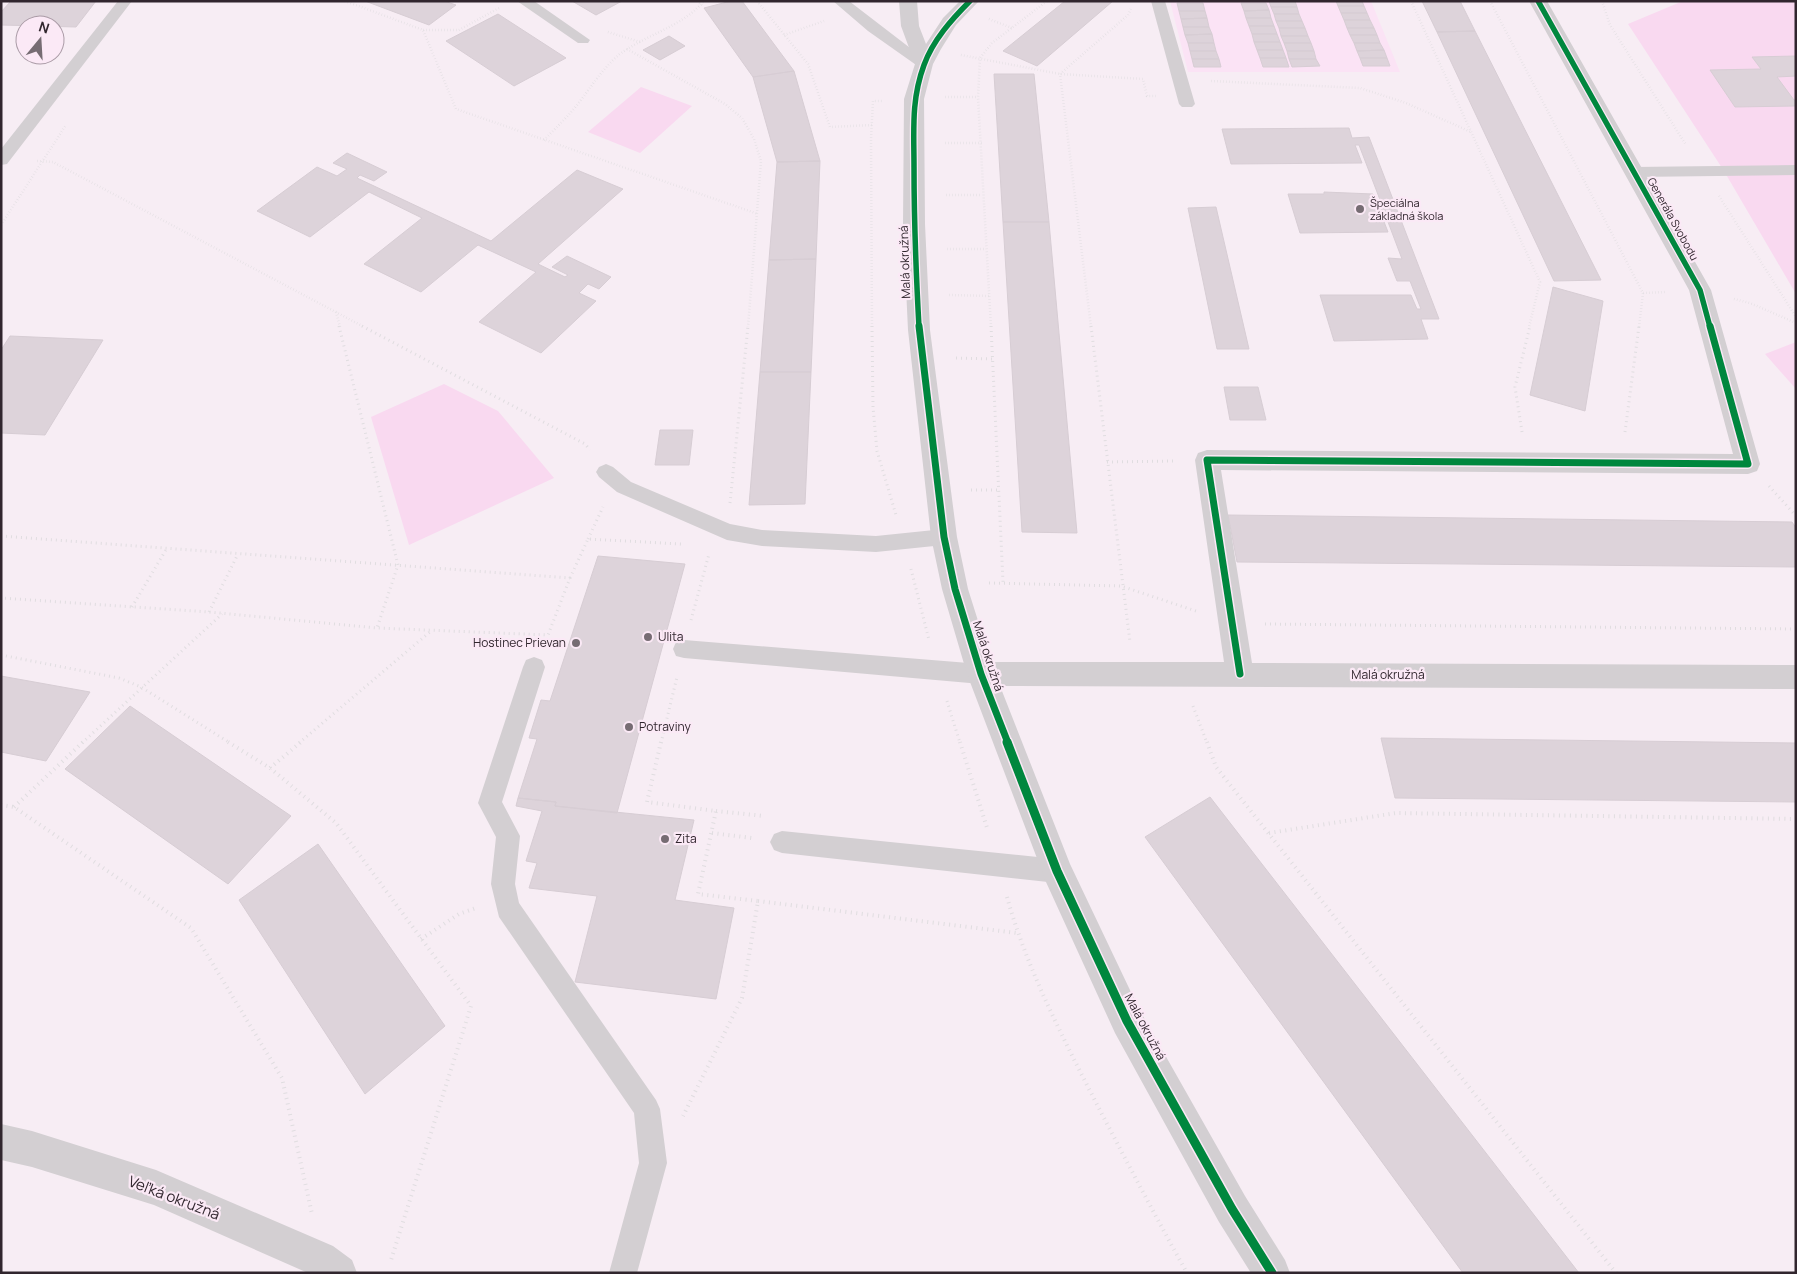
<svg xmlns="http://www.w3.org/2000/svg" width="1797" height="1274" font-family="Manrope,sans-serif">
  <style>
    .built { fill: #fbe3f5 }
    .green { fill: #f9d9f0 }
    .building { fill: #ddd3da; stroke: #d7cdd4 }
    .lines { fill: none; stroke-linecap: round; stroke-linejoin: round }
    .path-far2 { stroke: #e0dde0; stroke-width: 2.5; stroke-dasharray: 0.5 2.5; stroke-linecap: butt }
    .path-far1 { stroke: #e0dde0; stroke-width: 3; stroke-dasharray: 1 4; stroke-linecap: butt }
    .path { stroke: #e0dde0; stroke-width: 4; stroke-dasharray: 1 4.5; stroke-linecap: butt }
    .service { fill: #d3cfd2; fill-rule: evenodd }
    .minor { fill: #d3cfd2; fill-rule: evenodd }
    .cycleway-far2-casing { stroke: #fbe9f6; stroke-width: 8 }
    .cycleway-far1-casing { stroke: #fbe9f6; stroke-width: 10 }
    .cycleway-casing { stroke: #fbe9f6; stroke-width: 12 }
    .cycleway-far2 { stroke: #00873e; stroke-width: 5.5 }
    .cycleway-far1 { stroke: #00873e; stroke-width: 7 }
    .cycleway { stroke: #00873e; stroke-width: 9 }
    .poi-dot { fill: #766c73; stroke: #fbe9f6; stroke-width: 2 }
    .labels { text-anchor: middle; stroke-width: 4.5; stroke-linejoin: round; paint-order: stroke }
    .far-poi-label { font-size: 11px; fill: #31262e; stroke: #fbe9f6; text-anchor: start }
    .far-street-label { font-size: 11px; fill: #31262e; stroke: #fbe9f6 }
    .street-label { font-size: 12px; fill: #31262e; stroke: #fbe9f6 }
    .poi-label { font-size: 12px; fill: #31262e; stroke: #fbe9f6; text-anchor: start }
    .near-street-label { font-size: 15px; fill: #31262e; stroke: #fbe9f6 }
  </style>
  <rect width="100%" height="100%" fill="#f7edf4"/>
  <!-- built -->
  <path class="built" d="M1170,1H1371L1400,72H1188Z"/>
  <!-- green -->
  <path class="green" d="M1683,1H1796V294L1724,171L1628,24Z
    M641,87L692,106L640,153L588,132Z
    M1796,342V389L1765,354Z
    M444,384L498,411L554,478L409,545L371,417Z"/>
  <!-- building -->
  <path class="building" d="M11,1H96L76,27L1,25V12Z
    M365,1H444L456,5L429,25Z
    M572,1H622L596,15Z
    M731,1H742L794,71L753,77L704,8Z
    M1065,1H1113L1037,66L1003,51Z
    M1269,1H1295L1297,7H1271Z
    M1336,1H1362L1364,6H1338Z
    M1422,1H1460L1475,31L1437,32Z
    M1177,3H1203L1205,11H1179Z
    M1241,3H1266L1269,10L1244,11Z
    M1338,6H1364L1367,13H1341Z
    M1271,7H1297L1299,14H1274Z
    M1269,10L1271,18H1246L1244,11Z
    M1179,11H1205L1207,18L1181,19Z
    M1341,13H1367L1370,20H1344Z
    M498,14L566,58L514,86L446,41Z
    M1274,14H1299L1302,21H1276Z
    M1207,18L1209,27H1183L1181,19Z
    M1246,18H1271L1274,26H1249Z
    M1344,20H1370L1374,28H1347Z
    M1276,21H1302L1305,28H1279Z
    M1249,26H1274L1277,34H1252Z
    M1183,27H1209L1212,34L1185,35Z
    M1279,28H1305L1308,36H1281Z
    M1347,28H1374L1377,35H1350Z
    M1475,31L1601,280L1554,281L1437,32Z
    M1212,34L1214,43H1188L1185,35Z
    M1252,34H1277L1280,42H1254Z
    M1350,35H1377L1380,43H1354Z
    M669,36L685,46L660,60L643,50Z
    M1281,36H1308L1311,43H1284Z
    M1254,42H1280L1283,50H1257Z
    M1188,43H1214L1216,51H1190Z
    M1284,43H1311L1314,51H1287Z
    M1354,43H1380L1384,50L1357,51Z
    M1257,50H1283L1286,58H1260Z
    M1384,50L1387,58H1360L1357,51Z
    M1190,51H1216L1219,59H1192Z
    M1287,51H1314L1316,59H1289Z
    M1796,56V76L1777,77L1794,100H1796V106L1735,107L1710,70L1761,69L1752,57Z
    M1260,58H1286L1289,67H1263Z
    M1360,58H1387L1390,66H1363Z
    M1192,59H1219L1221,67H1194Z
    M1289,59H1316L1320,66L1292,67Z
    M794,71L820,161L777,162L753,77Z
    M994,74H1034L1049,222H1003Z
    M1349,128L1352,138L1369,137L1439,319H1421L1428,339L1334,341L1320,295H1411L1417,309H1421L1410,281H1397L1388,258L1402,259L1385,214H1381L1388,232L1300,233L1288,194H1324V192L1373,194L1378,205H1382L1359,145H1355L1362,163L1231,164L1222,129Z
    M347,153L387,172L374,181L360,175L357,178L491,241L577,170L623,189L538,264L565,277L568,275L552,267L567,256L611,277L599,289L588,284L579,293L596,301L541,353L479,322L536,272L478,245L421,292L364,264L422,218L369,192L310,237L257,211L317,167L337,176L347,169L333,163Z
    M820,161L816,259L769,260L777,162Z
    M1216,207L1249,349H1217L1188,208Z
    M1003,222H1049L1077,533L1022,532Z
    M816,259L811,372H760L769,260Z
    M1553,287L1603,301L1585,411L1530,395Z
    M10,336L103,340L45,435L1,433V350Z
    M760,372H811L805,504L749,505Z
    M1224,387H1258L1266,420H1230Z
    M660,430H693L689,465H655Z
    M1228,515L1792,522L1796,528V567L1237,562Z
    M598,556L685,564L617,813L555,806L556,802L518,798L537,739L529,738L541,700L550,701Z
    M1,676L90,692L46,761L1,752Z
    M130,706L291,816L228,884L65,769Z
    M1381,738L1796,743V802L1395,798Z
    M1210,797L1579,1273H1463L1145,837Z
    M518,798L556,802L555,806L694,820L675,900L734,908L716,999L575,982L597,896L529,888L537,863L526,861L542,811L516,806Z
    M318,844L445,1026L365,1094L239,900Z"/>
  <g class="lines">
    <!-- path-far2 -->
    <path class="path-far2" d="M345,1L423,30L456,109L758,214
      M697,1L702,5
      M757,1L808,64L830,127L872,125
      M1411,1L1540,282L1529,327
      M1490,1L1643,293L1639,327
      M1602,1L1610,25L1686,145
      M989,19L1012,28
      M423,30H459L499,8
      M608,32L640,42
      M784,35L824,21
      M627,49L725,104L742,118L754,139L761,161L748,327
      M961,55L1060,74L1143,79L1147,96H1156
      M1211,81L1360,88L1406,103L1471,132
      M945,97H978
      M544,140C554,130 564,120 573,110C589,91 601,69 620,54C647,34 682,27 704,1
      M945,143H982
      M37,161L53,162L364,327
      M946,195H982
      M1719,196L1796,317
      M1,225L66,125
      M947,249H986
      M1643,293L1667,292
      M949,295L990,296
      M1734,299L1750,303L1796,323
      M336,312L340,327
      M872,327L871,139L873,101H883
      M991,327L978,97L980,58L992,43L1047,1
      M1091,327L1060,74L1128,15L1131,9"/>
    <!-- path-far1 -->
    <path class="path-far1" d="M339,326L398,565L377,628
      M362,326L585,444L590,450
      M872,326L873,407L877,451L896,515
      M991,326L1003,582
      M1091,326L1130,642
      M956,358L993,359
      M1522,432L1515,387L1530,326
      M1625,432L1639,326
      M1107,462L1174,461
      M1769,486L1796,516
      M971,490H999
      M730,503L748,326
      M1,536L570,578L548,635L377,628L209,612L1,598
      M588,539L603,507
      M911,569L929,640
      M570,578L588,539L681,544
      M989,583L1121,586L1196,611
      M132,607L167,548
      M209,612L238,554
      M691,620L709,554
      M1265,624L1796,629
      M1,655L119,678L141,687L230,743
      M947,701L960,743
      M1193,706L1207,743
      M82,743L222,614
      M299,743L431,631
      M661,743L677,677"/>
    <!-- path -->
    <path class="path" d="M228,742L270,768L336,823L471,1006L391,1260
      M661,742L647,802L716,811L698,894L758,901L742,998L683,1116
      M960,742L988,831
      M1207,742L1216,767L1616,1273
      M270,768L301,742
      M1,805L14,807L191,928L282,1078L312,1214
      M14,807L83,742
      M716,811L764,816
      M712,833L752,838
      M1269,833L1396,813L1796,819
      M1007,897C1026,965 1057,1026 1089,1089C1121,1151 1153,1212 1187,1273
      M758,901L1017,933
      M421,939L459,914L476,908"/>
    <!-- service -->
    <path class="service" d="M118,1H132L7,164L1,165V149Z
      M517,1H534L590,40L588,43H578Z
      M833,1H849L931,64L929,67H919L868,31Z
      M1151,1H1165L1195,104L1192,107H1182L1179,104Z
      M1796,165V175L1634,177L1628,176L1626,172L1628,168L1634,167Z
      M606,464L613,467L631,482L730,524L762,530L876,536L944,529L951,531L954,537L951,543L944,545L876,552L762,546L727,540L617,492L599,477L596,472L599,467Z
      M684,640L981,664L989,667L992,674L989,681L981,684L684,658L676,656L673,649L676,642Z
      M534,657L542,660L545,667L502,802L520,836L515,884L519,903L656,1100L660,1109L667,1163L637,1273H609L639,1163L634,1113L499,917L491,884L496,837L478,803L523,667L526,660Z
      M782,831L1057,859L1065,863L1069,871L1065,879L1057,883L782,853L774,850L770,842L774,834Z"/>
    <!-- minor -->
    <path class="minor" d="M899,1H917L919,26L926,44L943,18L960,1H979L956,25L941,49L933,64L924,99L925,224L930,330L957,537L968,589L991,662H1224L1195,460L1198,453L1207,450L1733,454L1689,290L1529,1H1547L1711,290L1760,464L1757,471L1748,474L1221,470L1252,663L1796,665V689L1000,686L1070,864L1139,1009L1245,1196L1285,1260L1290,1273H1251L1219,1222L1115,1033L1046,882L967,674L942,589L931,537L908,330L903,224L904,99L915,64L901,26Z
      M1,1124L32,1131L156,1170L333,1246L352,1260L357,1273H308L154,1205L32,1167L1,1160Z"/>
    <defs>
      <path id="cycleway-far2" d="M1538,1L1700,290L1710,327
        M919,327C916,273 914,220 914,167C914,131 911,100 924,65C933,40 952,19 970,1"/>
      <path id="cycleway-far1" d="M919,326L944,537L955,589L981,674L1008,743
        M1240,674L1207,460L1748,464L1710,326"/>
      <path id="cycleway" d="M1007,742L1057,871L1127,1021L1232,1209L1272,1273"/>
    </defs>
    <!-- cycleway-far2 casing -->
    <use href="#cycleway-far2" class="cycleway-far2-casing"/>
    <!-- cycleway-far1 casing -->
    <use href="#cycleway-far1" class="cycleway-far1-casing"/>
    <!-- cycleway casing -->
    <use href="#cycleway" class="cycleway-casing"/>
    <!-- cycleway-far2 -->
    <use href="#cycleway-far2" class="cycleway-far2"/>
    <!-- cycleway-far1 -->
    <use href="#cycleway-far1" class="cycleway-far1"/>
    <!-- cycleway -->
    <use href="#cycleway" class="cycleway"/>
  </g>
  <!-- markers -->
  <g class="poi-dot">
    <circle cx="1360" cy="209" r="5"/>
    <circle cx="648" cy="637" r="5"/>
    <circle cx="576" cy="643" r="5"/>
    <circle cx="629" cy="727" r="5"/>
    <circle cx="665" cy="839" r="5"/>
  </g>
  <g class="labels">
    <!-- far-poi labels -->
    <g class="far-poi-label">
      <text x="1370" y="207">Špeciálna<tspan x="1370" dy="13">základná škola</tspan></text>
    </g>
    <!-- far-street labels -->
    <g class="far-street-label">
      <text transform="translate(1673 219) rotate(61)" y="4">Generála Svobodu</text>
    </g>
    <!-- street labels -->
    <g class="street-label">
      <text transform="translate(905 262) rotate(-92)" y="4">Malá okružná</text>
      <text transform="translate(988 656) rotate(72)" y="4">Malá okružná</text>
      <text x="1388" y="679">Malá okružná</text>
      <text transform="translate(1145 1027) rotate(62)" y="4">Malá okružná</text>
    </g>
    <!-- poi labels -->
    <g class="poi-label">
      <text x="658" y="641">Ulita</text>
      <text x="566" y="647" text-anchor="end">Hostinec Prievan</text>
      <text x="639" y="731">Potraviny</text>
      <text x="675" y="843">Zita</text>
    </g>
    <!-- near-street labels -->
    <g class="near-street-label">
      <text transform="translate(174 1198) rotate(21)" y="5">Veľká okružná</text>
    </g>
  </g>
  <!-- border -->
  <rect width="1797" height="1274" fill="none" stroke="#31262e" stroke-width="5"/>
  <!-- north arrow -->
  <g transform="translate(40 40) rotate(18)"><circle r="24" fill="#fbe9f6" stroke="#aa9ba6"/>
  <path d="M0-4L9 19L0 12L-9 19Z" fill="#766c73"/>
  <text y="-8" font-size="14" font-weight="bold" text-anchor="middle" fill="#31262e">N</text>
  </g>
</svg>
